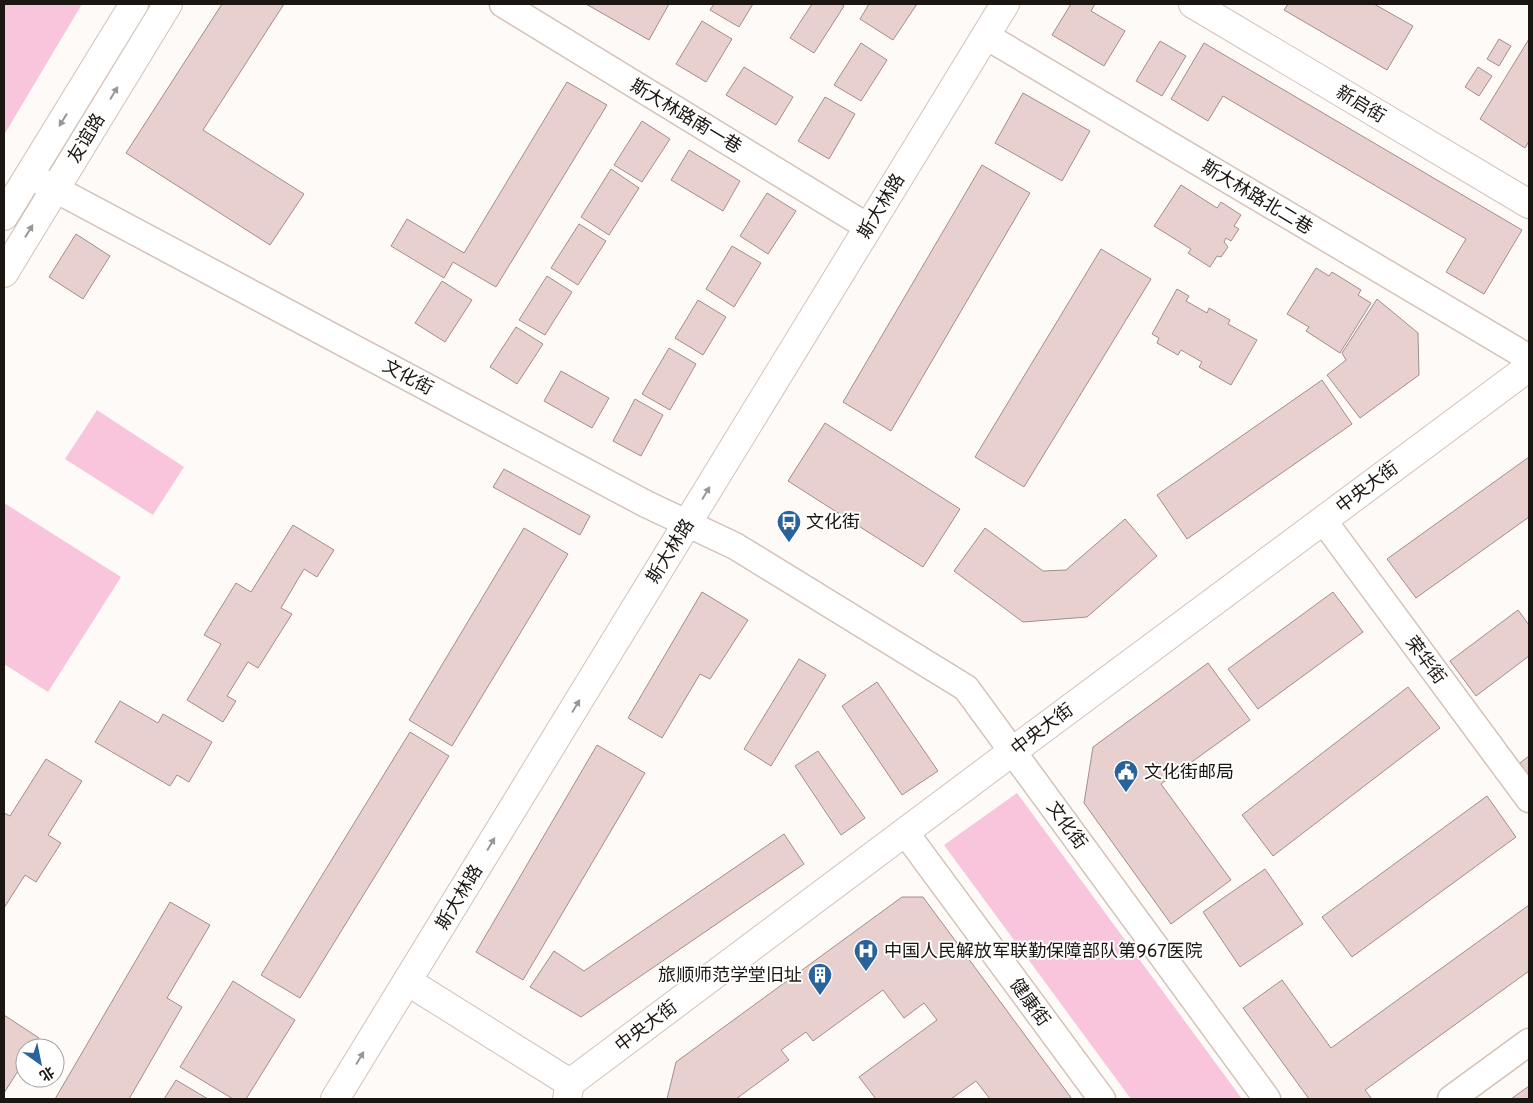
<svg xmlns="http://www.w3.org/2000/svg" width="1533" height="1103" font-family="Overpass,'Noto Sans SC',sans-serif">
  <style>
    .green { fill: #f8c5dc }
    .building { fill: #e8d0ce; stroke: #a38d8b }
    .lines { fill: none; stroke-linecap: round; stroke-linejoin: round }
    .minor-casing { stroke: #d4c2b6; stroke-width: 29 }
    .tertiary-casing { stroke: #d4c2b6; stroke-width: 30 }
    .trunk-casing { stroke: #d4c2b6; stroke-width: 30 }
    .minor { stroke: #fff; stroke-width: 26 }
    .tertiary { stroke: #fff; stroke-width: 28 }
    .trunk { stroke: #fff; stroke-width: 28 }
    .oneway { fill: #999694 }
    .labels { text-anchor: middle; stroke-width: 4; stroke-linejoin: round; paint-order: stroke }
    .street-label { font-size: 18px; fill: #1c1612; stroke: #fff }
    .poi-label { font-size: 18px; fill: #1c1612; stroke: #fff; text-anchor: start }
  </style>
  <rect width="100%" height="100%" fill="#fefaf8"/>
  <!-- green -->
  <path class="green" d="M4,4H82L4,135Z
    M97,410L184,467L153,515L65,459Z
    M4,503L121,577L48,692L4,664Z
    M1017,793L1242,1099H1131L944,845Z"/>
  <!-- building -->
  <path class="building" d="M222,4H284L203,130L304,194L270,245L126,153Z
    M586,4H669L649,40Z
    M714,4H753L739,27L710,10Z
    M812,4H841L844,6L814,53L790,38Z
    M869,4H917L893,40L860,19Z
    M1071,4H1095L1091,11L1125,31L1104,66L1052,35Z
    M1288,4H1374L1413,26L1387,70L1284,10Z
    M702,21L732,39L706,82L676,64Z
    M1499,39L1511,46L1499,66L1487,59Z
    M1529,39V141L1525,148L1480,119Z
    M1160,41L1186,56L1162,96L1136,81Z
    M861,43L887,60L861,101L834,85Z
    M1204,43L1522,230L1484,294L1446,272L1466,239L1223,96L1208,121L1171,99Z
    M744,67L793,97L776,125L726,95Z
    M1478,67L1492,76L1479,96L1465,87Z
    M567,82L607,105L496,287L453,262L444,278L391,246L407,219L464,253Z
    M1023,93L1090,131L1062,181L995,143Z
    M825,97L855,114L829,159L798,141Z
    M642,121L670,139L642,182L614,165Z
    M689,150L740,181L723,211L671,180Z
    M982,165L1030,193L891,431L843,402Z
    M611,169L639,188L609,235L581,217Z
    M1181,185L1217,208L1221,202L1241,215L1234,226L1239,229L1231,241L1226,238L1224,242L1228,247L1221,257L1217,256L1210,267L1188,253L1191,249L1154,226Z
    M767,193L796,211L768,254L740,236Z
    M579,224L606,241L578,285L551,268Z
    M76,234L110,256L83,299L49,277Z
    M732,246L761,263L734,307L706,289Z
    M1101,249L1151,279L1024,487L975,457Z
    M1316,268L1329,276L1332,272L1361,290L1358,295L1371,303L1340,353L1306,331L1309,327L1287,314Z
    M547,276L572,292L545,335L519,320Z
    M442,281L472,300L445,342L415,323Z
    M1177,289L1189,296L1186,301L1207,313L1209,308L1230,320L1228,324L1257,340L1231,385L1199,367L1202,362L1181,350L1178,355L1157,343L1159,338L1152,334Z
    M1377,299L1418,333L1419,375L1360,418L1327,375L1346,360L1342,353Z
    M698,300L726,317L703,355L675,338Z
    M516,327L543,344L517,384L490,367Z
    M669,348L696,364L670,410L642,394Z
    M561,371L609,398L592,428L544,401Z
    M1322,380L1352,424L1187,539L1157,495Z
    M635,399L663,415L641,456L613,441Z
    M825,423L960,509L923,567L788,481Z
    M1529,457V517L1416,598L1387,559Z
    M504,469L590,516L580,535L493,487Z
    M1125,519L1157,556L1087,617L1023,622L954,571L985,528L1043,571L1066,570Z
    M293,525L334,550L317,577L304,569L281,608L292,614L258,668L248,662L227,696L236,701L223,722L187,700L221,644L204,635L236,583L251,592Z
    M524,528L568,554L452,746L409,720Z
    M702,592L748,620L710,679L700,674L662,738L628,718Z
    M1333,592L1363,632L1258,709L1228,669Z
    M1518,610L1529,625V656L1476,696L1450,661Z
    M799,659L826,675L771,766L744,749Z
    M1208,663L1250,720L1161,784L1231,880L1171,924L1084,803L1093,747Z
    M877,682L938,771L902,795L842,706Z
    M1408,687L1440,728L1273,856L1242,815Z
    M120,701L158,723L163,714L212,742L189,782L177,775L170,786L95,742Z
    M410,732L449,756L300,998L261,975Z
    M597,745L645,773L523,980L476,952Z
    M818,751L865,818L841,835L795,766Z
    M1529,756V777L1520,763Z
    M46,759L82,781L48,835L61,843L36,882L25,875L4,908V813L10,816Z
    M1487,796L1516,837L1352,957L1322,917Z
    M784,834L804,864L581,1017L530,987L554,951L584,971Z
    M1265,869L1303,924L1240,967L1203,912Z
    M902,897H923L1072,1099H990L976,1081L951,1099H876L859,1077L937,1020L924,1003L904,1018L883,990L813,1041L806,1032L781,1050L789,1060L736,1099H667L676,1062Z
    M170,902L210,925L167,998L182,1007L129,1099H55Z
    M1529,905V971L1365,1090L1372,1099H1309L1243,1008L1282,980L1331,1048Z
    M233,981L295,1020L246,1099H233L180,1067Z
    M4,1015L39,1038L33,1048H25V1060L4,1093Z
    M176,1080L208,1099H164Z
    M1529,1086V1099H1511Z"/>
  <g class="lines">
    <defs>
      <path id="minor" d="M503,4L868,227
        M986,36L1529,358
        M29,175L646,504L735,546L966,688L1267,1099
        M1323,520L1529,799
        M905,832L1102,1099
        M1451,1099L1529,1042"/>
      <path id="tertiary" d="M1193,4L1529,204
        M407,981L570,1083
        M335,1099L1005,4
        M567,1099L570,1083L1013,751L1529,367"/>
      <path id="trunk" d="M4,216L134,4
        M4,273L168,4"/>
    </defs>
    <!-- minor casing -->
    <use href="#minor" class="minor-casing"/>
    <!-- tertiary casing -->
    <use href="#tertiary" class="tertiary-casing"/>
    <!-- trunk casing -->
    <use href="#trunk" class="trunk-casing"/>
    <!-- minor -->
    <use href="#minor" class="minor"/>
    <!-- tertiary -->
    <use href="#tertiary" class="tertiary"/>
    <!-- trunk -->
    <use href="#trunk" class="trunk"/>
  </g>
  <!-- one-way arrows -->
  <defs><path id="oneway-solid" d="M-6-.8H1V-3.2L6.5 0L1 3.2V.8H-6Z" transform="scale(1.25)"/></defs>
  <g class="oneway">
    <use href="#oneway-solid" transform="translate(114 93) rotate(-59)"/>
    <use href="#oneway-solid" transform="translate(63 120) rotate(122)"/>
    <use href="#oneway-solid" transform="translate(29 231) rotate(-58)"/>
    <use href="#oneway-solid" transform="translate(706 493) rotate(-59)"/>
    <use href="#oneway-solid" transform="translate(576 706) rotate(-59)"/>
    <use href="#oneway-solid" transform="translate(491 844) rotate(-59)"/>
    <use href="#oneway-solid" transform="translate(360 1058) rotate(-59)"/>
  </g>
  <!-- icons -->
  <defs>
    <symbol id="bus-pin" viewBox="-11 -11 22 30"><path d="M0 17L-7.5 6A9.5 9.5 0 1 1 7.5 6Z" fill="#2a639b" stroke="#fff"/><path d="M-5-6H5V4H4V6H2V4H-2V6H-4V4H-5ZM-3.5-4V0h7V-4ZM-3.5 1.2v1.5H-2V1.2ZM2 1.2v1.5H3.5V1.2Z" fill="#fff"/></symbol>
    <symbol id="civic-pin" viewBox="-11 -11 22 30"><path d="M0 17L-7.5 6A9.5 9.5 0 1 1 7.5 6Z" fill="#2a639b" stroke="#fff"/><path d="M-.6-6.5H3V-4.5H.6V-3L4-1V1h2V6H-6V1h2V-1L-.6-3ZM-1.2 2.5V6h2.4V2.5Z" fill="#fff"/></symbol>
    <symbol id="hospital-pin" viewBox="-11 -11 22 30"><path d="M0 17L-7.5 6A9.5 9.5 0 1 1 7.5 6Z" fill="#2a639b" stroke="#fff"/><path d="M-5-5h3v3.5h4V-5h3V5h-3V1.5h-4V5h-3Z" fill="#fff"/></symbol>
    <symbol id="building-pin" viewBox="-11 -11 22 30"><path d="M0 17L-7.5 6A9.5 9.5 0 1 1 7.5 6Z" fill="#2a639b" stroke="#fff"/><path d="M-4-6H4V6H1V3H-1V6H-4ZM-2.5-4.3h1.7v1.8h-1.7ZM.8-4.3h1.7v1.8H.8ZM-2.5-1h1.7V.8h-1.7ZM.8-1h1.7V.8H.8Z" fill="#fff"/></symbol>
  </defs>
  <g fill-rule="evenodd">
    <use href="#bus-pin" x="775" y="508" width="28" height="38"/>
    <use href="#civic-pin" x="1112" y="758" width="28" height="38"/>
    <use href="#hospital-pin" x="852" y="937" width="28" height="38"/>
    <use href="#building-pin" x="806" y="961" width="28" height="38"/>
  </g>
  <g class="labels">
    <!-- street labels -->
    <g class="street-label">
      <text transform="translate(1361 104) rotate(31)" y="6">新启街</text>
      <text transform="translate(686 116) rotate(31)" y="6">斯大林路南一巷</text>
      <text transform="translate(86 138) rotate(-59)" y="6">友谊路</text>
      <text transform="translate(1257 197) rotate(31)" y="6">斯大林路北二巷</text>
      <text transform="translate(881 206) rotate(-59)" y="6">斯大林路</text>
      <text transform="translate(408 377) rotate(28)" y="6">文化街</text>
      <text transform="translate(1367 487) rotate(-37)" y="6">中央大街</text>
      <text transform="translate(670 551) rotate(-58)" y="6">斯大林路</text>
      <text transform="translate(1426 660) rotate(53)" y="6">荣华街</text>
      <text transform="translate(1042 729) rotate(-37)" y="6">中央大街</text>
      <text transform="translate(1067 825) rotate(54)" y="6">文化街</text>
      <text transform="translate(459 897) rotate(-59)" y="6">斯大林路</text>
      <text transform="translate(1030 1002) rotate(54)" y="6">健康街</text>
      <text transform="translate(646 1026) rotate(-37)" y="6">中央大街</text>
    </g>
    <!-- poi labels -->
    <g class="poi-label">
      <text x="806" y="528">文化街</text>
      <text x="1144" y="778">文化街邮局</text>
      <text x="884" y="957">中国人民解放军联勤保障部队第967医院</text>
      <text x="802" y="981" text-anchor="end">旅顺师范学堂旧址</text>
    </g>
  </g>
  <!-- border -->
  <rect width="1533" height="1103" fill="none" stroke="#1c1612" stroke-width="10"/>
  <!-- north arrow -->
  <g transform="translate(40 1063) rotate(147)"><circle r="24" fill="#ffffff" stroke="#a4a2a0"/>
  <path d="M0-4L9 19L0 12L-9 19Z" fill="#2a639b"/>
  <text y="-8" font-size="14" font-weight="bold" text-anchor="middle" fill="#1c1612">北</text>
  </g>
</svg>
